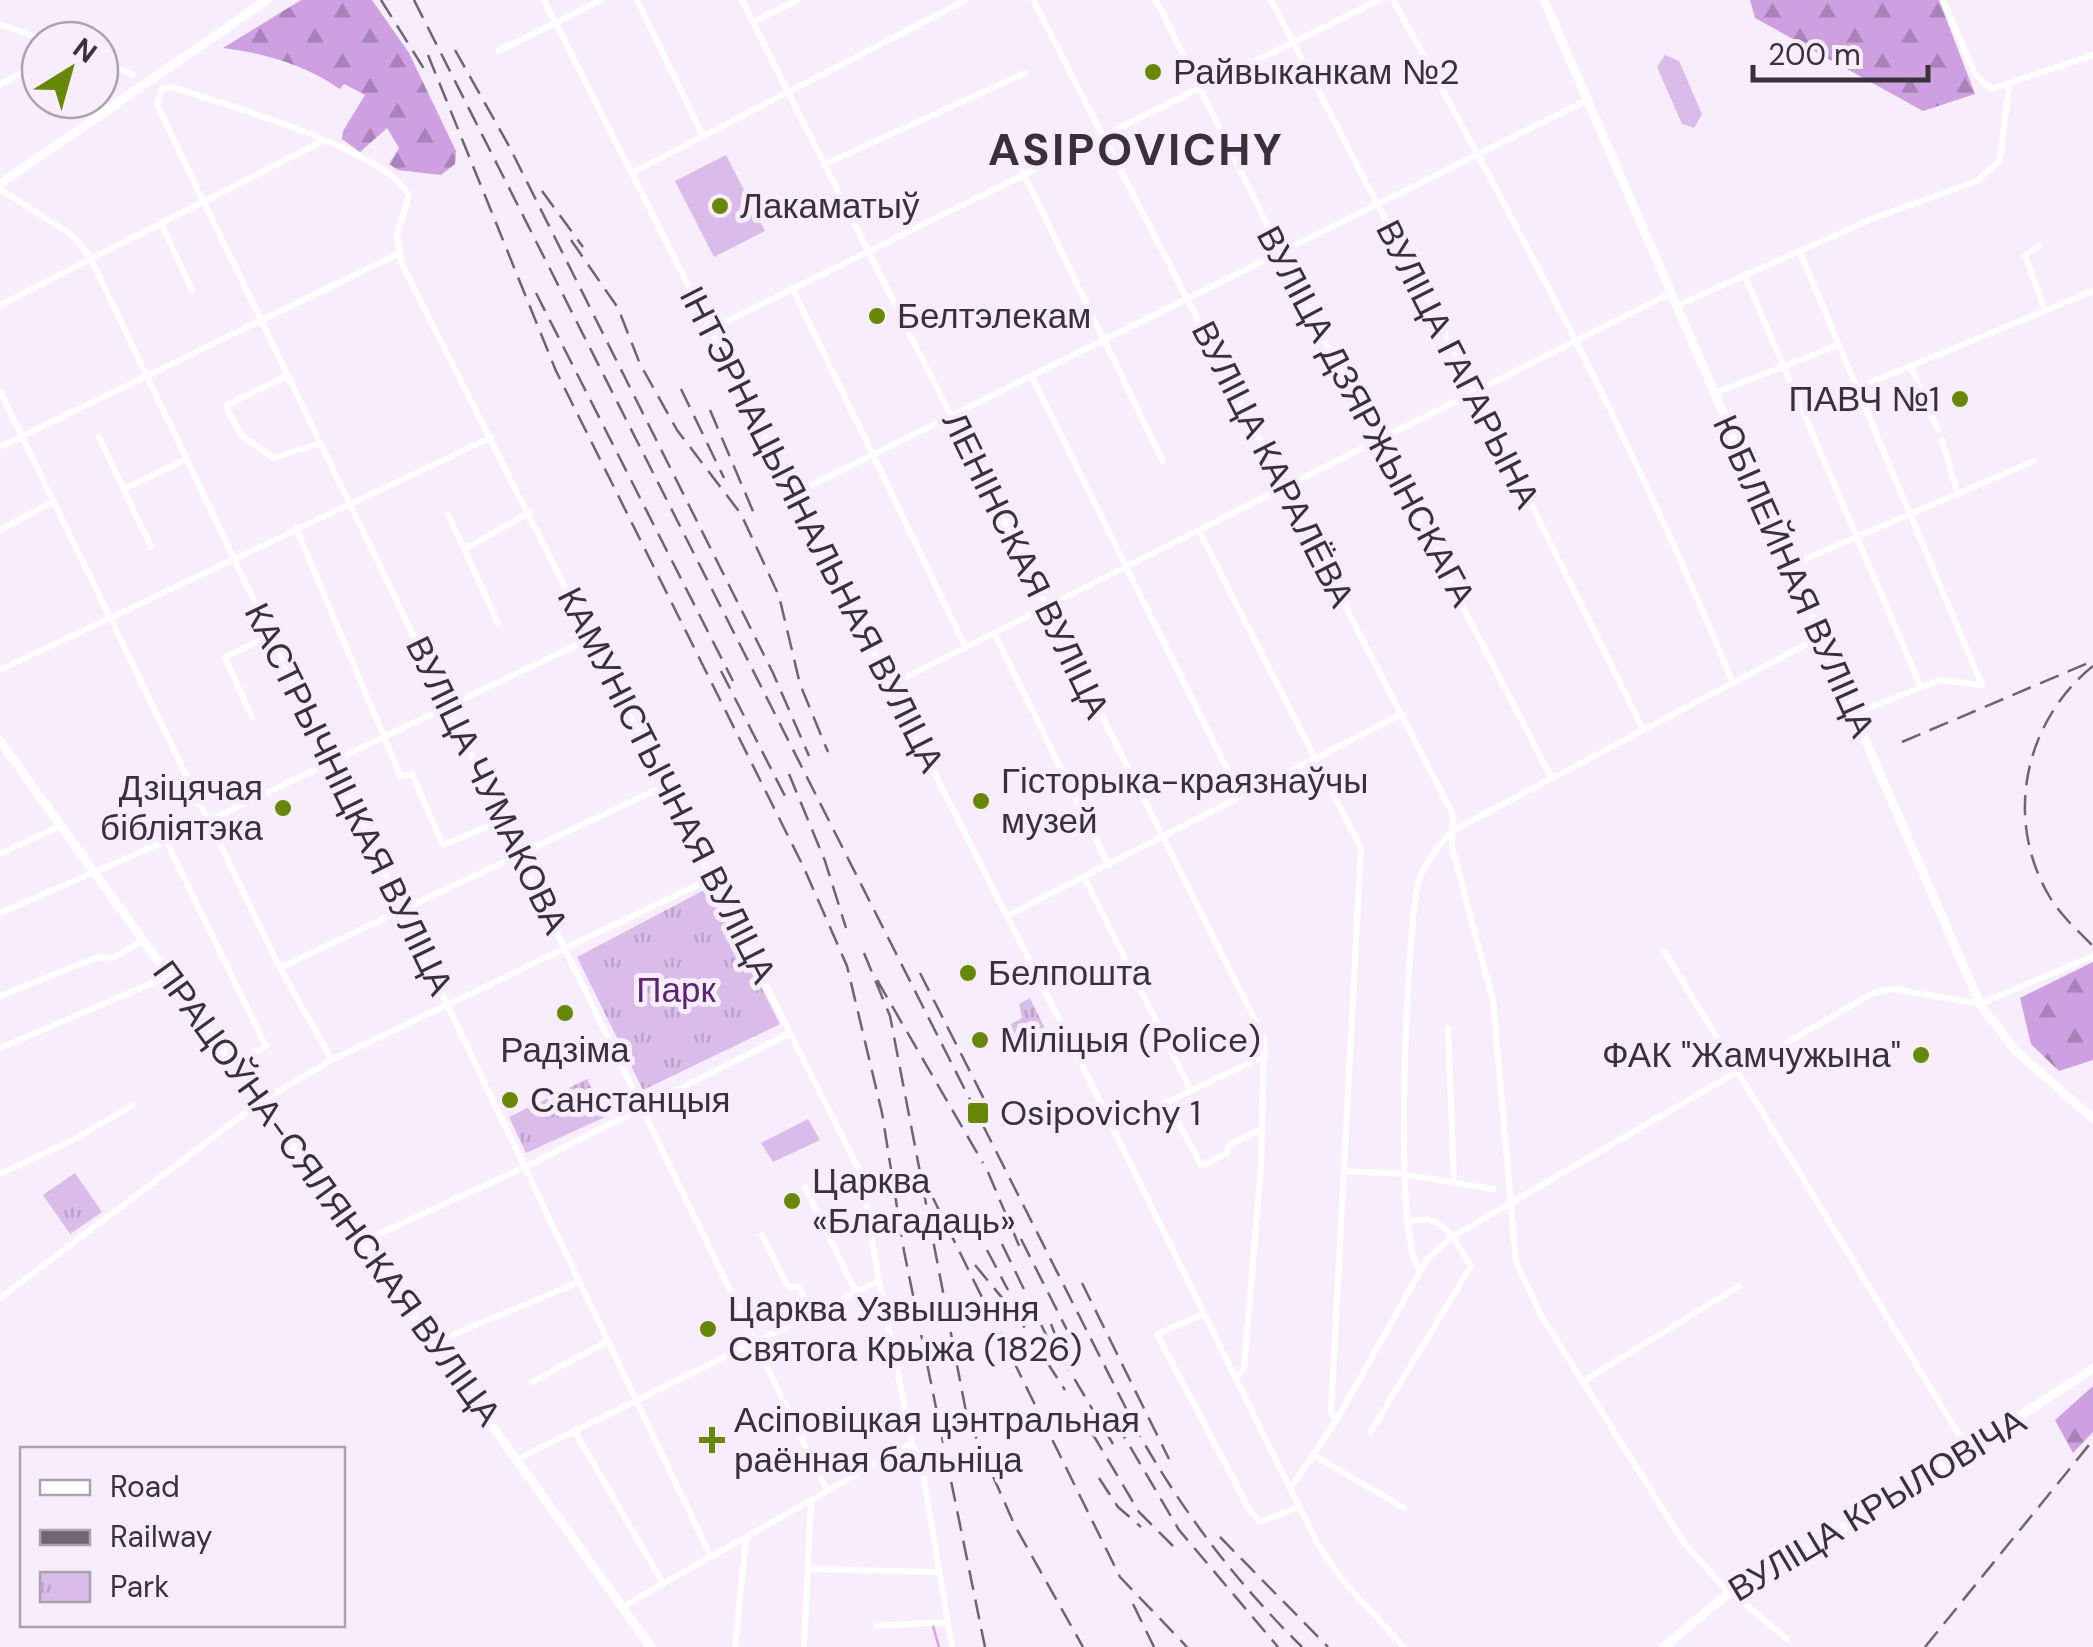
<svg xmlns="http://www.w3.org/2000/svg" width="2093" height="1647" font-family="'DM Sans',sans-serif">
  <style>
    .forest { fill: url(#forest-firs) }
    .park { fill: url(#park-tufts) }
    .garden { fill: #dbbbe9 }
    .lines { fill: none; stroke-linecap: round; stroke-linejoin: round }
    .stream { stroke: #d4a5e8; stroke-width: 2.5 }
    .minor { stroke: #fff; stroke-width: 6 }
    .major { stroke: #fff; stroke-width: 9 }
    .rail { stroke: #6d6572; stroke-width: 2.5; stroke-dasharray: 20 10; stroke-linecap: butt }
    .poi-dot { fill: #678806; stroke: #f8edfd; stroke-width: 4 }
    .labels { text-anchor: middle; stroke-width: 10; stroke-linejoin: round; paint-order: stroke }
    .poi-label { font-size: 35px; fill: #38313c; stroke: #f8edfd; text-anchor: start }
    .street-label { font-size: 35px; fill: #38313c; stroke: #f8edfd }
    .park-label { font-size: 35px; fill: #5d2472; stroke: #f8edfd }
    .district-label { font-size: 45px; font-weight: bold; letter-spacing: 2.5px; fill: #38313c; stroke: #f8edfd }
  </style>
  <defs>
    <pattern id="forest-firs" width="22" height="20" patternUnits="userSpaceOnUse" patternTransform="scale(2.5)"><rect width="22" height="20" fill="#cea0e2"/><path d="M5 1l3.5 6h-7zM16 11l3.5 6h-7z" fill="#a883b8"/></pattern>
    <pattern id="park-tufts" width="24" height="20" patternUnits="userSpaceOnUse" patternTransform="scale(2.5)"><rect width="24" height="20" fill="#dbbbe9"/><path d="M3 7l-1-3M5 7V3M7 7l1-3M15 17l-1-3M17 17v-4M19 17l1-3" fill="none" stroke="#bda1c9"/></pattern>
  </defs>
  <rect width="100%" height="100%" fill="#f8edfd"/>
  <!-- forest -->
  <path class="forest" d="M301,0H372L409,53L456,151L455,164L441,175L398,170L389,164L399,148L387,128L360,152L342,139L343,131L365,95L344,84L340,89C303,64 267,54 223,48Z
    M1750,0H1939L1975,94L1923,111L1755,18Z
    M2093,962V1060L2059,1071L2031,1044L2020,998Z
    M2093,1386V1432L2073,1453L2055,1420Z"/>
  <!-- park -->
  <path class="park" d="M710,887L780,1024L643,1090L577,957Z
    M1030,998L1051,1041L1023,1048L1009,1025L1022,1018L1019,1004Z
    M587,1079L605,1117L526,1153L509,1117Z
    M75,1173L102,1212L70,1234L43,1195Z"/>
  <!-- garden -->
  <path class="garden" d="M1665,55L1679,61L1702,114L1694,128L1682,124L1657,67Z
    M726,155L765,231L714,257L675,181Z
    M808,1119L820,1140L773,1162L761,1143Z"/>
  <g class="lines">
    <!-- stream -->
    <path class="stream" d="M933,1626L939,1647"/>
    <!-- minor -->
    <path class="minor" d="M544,0L1073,1047L1317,1543L1344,1582L1404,1647
      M637,0L703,136
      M742,0L1264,1038L1261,1166L1244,1369L1237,1376
      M1033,0L1453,815L1452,847L1493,1001L1516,1262L1541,1315L1684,1543L1721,1584L1787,1639
      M1156,0L1330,351L1551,777
      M1271,0L1475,391L1643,729
      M1393,0C1516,222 1638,448 1733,684
      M1943,0L1975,74L1991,89L2093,55
      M753,22L798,0
      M0,24L44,40
      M498,51L601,0
      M100,61L134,75
      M0,85L40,62
      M823,165L1025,73
      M1023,172L1163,462
      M632,173L966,0
      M0,189L73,236L90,257L711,1557
      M161,223L192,290
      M2039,246L2025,255L2045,311
      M1799,250L1982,685
      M1744,274L1921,687
      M792,287L966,648
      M0,305L323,141
      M1676,306L1874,218L1977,181L2000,160L2009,86
      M711,329L1379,0
      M1911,367L1938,430
      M287,376L227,405V409L242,436L273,458L319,444
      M1032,377L1241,797
      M1857,388L2093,291
      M0,391L280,968L332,1060
      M1715,393L1838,345
      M99,437L151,547
      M1942,440L1958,495
      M0,447L398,254
      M124,489L187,459
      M794,494L1587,100
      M448,514L498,623
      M296,528L401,777L412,774L443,845L503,820
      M0,530L52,502
      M1199,531L1361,848L1331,1412L1336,1421
      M465,549L530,512
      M1789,566L2034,461
      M995,635L1109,866
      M0,670L492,437
      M890,685L1671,293
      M1853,714L1940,680L1982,685
      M252,717L225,657L269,636
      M166,841L266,1046L233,1065
      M0,854L62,825
      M1084,877L1190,1089
      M0,913L166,841L593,637
      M1007,916L1402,714
      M1664,951L1969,1451
      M280,968L668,784
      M0,996L98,957L112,958L144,940
      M1448,1028L1454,1183
      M0,1048L169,976
      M1166,1101L1202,1166L1227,1153L1229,1145L1262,1129
      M1113,1128L1266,1055
      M1345,1171L1403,1174L1493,1189
      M0,1174L73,1140L133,1105
      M805,1187L856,1292
      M762,1235L788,1287H799L813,1315
      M361,1242L525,1167L790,1033
      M1420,1270C1392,1243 1407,940 1417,889C1421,867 1437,848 1452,831L1820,637
      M0,1298L260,1102L332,1060L714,877
      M1204,1314L1157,1334L1249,1509L1260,1522L1299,1507
      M433,1343L579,1282
      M532,1382L608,1341
      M1582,1382L1739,1286
      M574,1430L663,1583
      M1371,1431L1471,1266C1454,1240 1441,1207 1406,1224
      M1315,1456L1404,1508
      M518,1459L879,1281
      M1290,1489L1336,1421L1427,1259L1452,1237L1873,993L1894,989L1980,1004L2093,956
      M827,1491L157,105L162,89L172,87C223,104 388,150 409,196L397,234L401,262L861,1174L879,1281L912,1443L923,1474L952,1647
      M810,1569L936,1572
      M622,1607L912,1443
      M876,1626L946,1622
      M735,1647L746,1539
      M804,1647L811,1500"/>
    <!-- major -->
    <path class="major" d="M1544,0L1980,1004L2015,1050L2093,1119
      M0,184L267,0
      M0,741L651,1647
      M1664,1647L1730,1592L1895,1498L2093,1368"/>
    <!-- rail -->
    <path class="rail" d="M381,0L426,72
      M414,0L1140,1436C1185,1515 1237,1583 1302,1647
      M455,50L509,146L773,673L809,756
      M428,55L556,371L804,868L847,966L882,1113L904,1251L985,1647
      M542,191L583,247
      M571,240L618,308L640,364L677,430L741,514L779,596L800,684L828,752
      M536,293L733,681
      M681,389L724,478
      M710,410L755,516
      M2093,666C2025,721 2004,817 2048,894C2059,914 2077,930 2093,946
      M721,671L787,800
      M1902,742L2088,663
      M789,774L825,861L846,928
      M864,953L890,1016L967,1417L1015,1526L1083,1647
      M920,973L986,1103
      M877,980L983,1163
      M988,1172L1023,1255
      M933,1198L1120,1577L1187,1647
      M1021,1239L1073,1342
      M1002,1244L1050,1343
      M987,1250L1008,1290
      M975,1265L1017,1316L1065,1390
      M1082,1283L1169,1459
      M1051,1324L1068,1368L1113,1444
      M1115,1421L1179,1530L1278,1647
      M1092,1433L1139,1512L1180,1553
      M1099,1478L1118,1507L1141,1527
      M1220,1537L1328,1647
      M1133,1604L1154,1647
      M1925,1647L2093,1440"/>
  </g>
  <!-- markers -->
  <g class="poi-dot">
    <circle cx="1153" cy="72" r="10"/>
    <circle cx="720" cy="206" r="10"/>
    <circle cx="877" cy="316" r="10"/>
    <circle cx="1960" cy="399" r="10"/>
    <circle cx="981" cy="801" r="10"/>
    <circle cx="283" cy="808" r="10"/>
    <circle cx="968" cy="973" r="10"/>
    <circle cx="565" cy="1013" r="10"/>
    <circle cx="980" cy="1040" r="10"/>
    <circle cx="1921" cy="1055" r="10"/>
    <circle cx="510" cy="1100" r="10"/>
    <rect x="966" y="1101" width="24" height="24" rx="5"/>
    <circle cx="792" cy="1201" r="10"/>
    <circle cx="708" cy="1329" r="10"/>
    <path d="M707 1425h10v10h10v10h-10v10h-10v-10h-10v-10h10z"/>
  </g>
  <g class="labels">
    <!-- poi labels -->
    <g class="poi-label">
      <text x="1173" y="84">Райвыканкам №2</text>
      <text x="740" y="218">Лакаматыў</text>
      <text x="897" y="328">Белтэлекам</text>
      <text x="1940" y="411" text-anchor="end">ПАВЧ №1</text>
      <text x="1001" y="793">Гісторыка-краязнаўчы<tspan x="1001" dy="40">музей</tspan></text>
      <text x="263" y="800" text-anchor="end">Дзіцячая<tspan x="263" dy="40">бібліятэка</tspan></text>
      <text x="988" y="985">Белпошта</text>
      <text x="1000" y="1052">Міліцыя (Police)</text>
      <text x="565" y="1062" text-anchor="middle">Радзіма</text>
      <text x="1901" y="1067" text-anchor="end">ФАК "Жамчужына"</text>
      <text x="530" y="1112">Санстанцыя</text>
      <text x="1000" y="1125">Osipovichy 1</text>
      <text x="812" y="1193">Царква<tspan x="812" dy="40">«Благадаць»</tspan></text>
      <text x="728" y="1321">Царква Узвышэння<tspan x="728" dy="40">Святога Крыжа (1826)</tspan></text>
      <text x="734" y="1432">Асіповіцкая цэнтральная<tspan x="734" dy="40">раённая бальніца</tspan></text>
    </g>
    <!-- street labels -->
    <g class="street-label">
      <text transform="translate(1458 364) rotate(63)" y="12">ВУЛІЦА ГАГАРЫНА</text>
      <text transform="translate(1366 416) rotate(62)" y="12">ВУЛІЦА ДЗЯРЖЫНСКАГА</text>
      <text transform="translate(1273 464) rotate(63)" y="12">ВУЛІЦА КАРАЛЁВА</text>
      <text transform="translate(812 529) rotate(63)" y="12">ІНТЭРНАЦЫЯНАЛЬНАЯ ВУЛІЦА</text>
      <text transform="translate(1026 565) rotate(64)" y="12">ЛЕНІНСКАЯ ВУЛІЦА</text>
      <text transform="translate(1794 576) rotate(66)" y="12">ЮБІЛЕЙНАЯ ВУЛІЦА</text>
      <text transform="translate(487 785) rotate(64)" y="12">ВУЛІЦА ЧУМАКОВА</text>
      <text transform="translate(667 785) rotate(63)" y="12">КАМУНІСТЫЧНАЯ ВУЛІЦА</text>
      <text transform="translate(349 799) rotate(64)" y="12">КАСТРЫЧНІЦКАЯ ВУЛІЦА</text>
      <text transform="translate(327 1193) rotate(54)" y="12">ПРАЦОЎНА-СЯЛЯНСКАЯ ВУЛІЦА</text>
      <text transform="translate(1877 1505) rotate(-31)" y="12">ВУЛІЦА КРЫЛОВІЧА</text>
    </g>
    <!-- park labels -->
    <g class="park-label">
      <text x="676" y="1002">Парк</text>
    </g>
    <!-- district labels -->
    <g class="district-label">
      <text x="1136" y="165">ASIPOVICHY</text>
    </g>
  </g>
  <!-- legend -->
  <rect x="20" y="1447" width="325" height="180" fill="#f8edfd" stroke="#aba2b0" stroke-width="2.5"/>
  <rect x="40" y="1480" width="50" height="15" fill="#ffffff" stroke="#aba2b0" stroke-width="2.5"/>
  <text x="110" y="1497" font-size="30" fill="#38313c">Road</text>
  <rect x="40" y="1530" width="50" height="15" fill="#6d6572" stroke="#aba2b0" stroke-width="2.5"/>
  <text x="110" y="1547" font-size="30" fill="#38313c">Railway</text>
  <rect x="40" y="1572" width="50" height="30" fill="url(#park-tufts)" stroke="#aba2b0" stroke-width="2.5"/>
  <text x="110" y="1597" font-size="30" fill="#38313c">Park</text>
  <!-- north arrow -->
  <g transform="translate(70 70) rotate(37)"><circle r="48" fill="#f8edfd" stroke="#aba2b0" stroke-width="2.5"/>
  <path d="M0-8L18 38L0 25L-18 38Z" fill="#678806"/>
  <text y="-15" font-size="28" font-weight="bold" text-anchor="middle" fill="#38313c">N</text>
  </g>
  <!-- scale -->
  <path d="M1753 65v15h175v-15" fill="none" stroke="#38313c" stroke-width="5"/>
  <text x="1768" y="65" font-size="30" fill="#38313c" stroke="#f8edfd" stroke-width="8" paint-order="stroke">200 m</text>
</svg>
